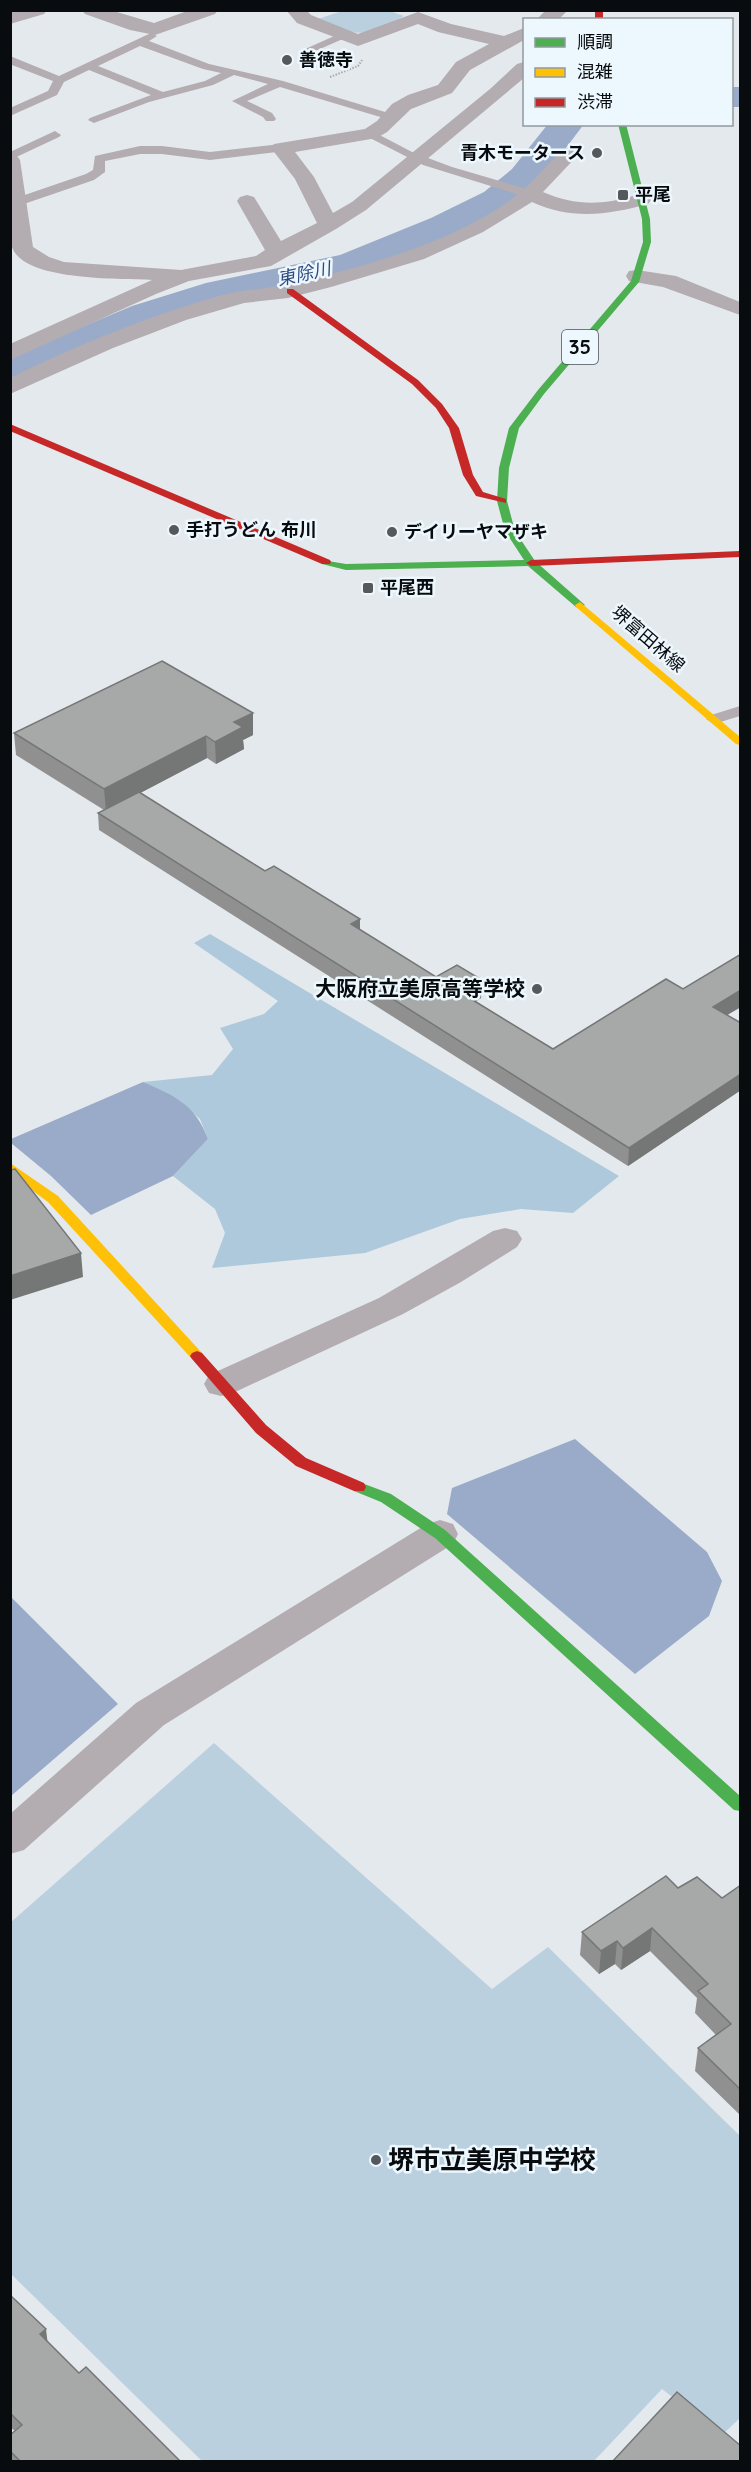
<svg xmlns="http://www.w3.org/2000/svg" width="751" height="2472" font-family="Quicksand,'Noto Sans JP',sans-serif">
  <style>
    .green { fill: #bbd0df }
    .forest { fill: #aec9dc }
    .water { fill: #9aabc9 }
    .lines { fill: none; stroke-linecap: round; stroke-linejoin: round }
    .river { fill: #9aabc9; fill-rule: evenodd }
    .path { stroke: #a9a8aa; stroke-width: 2; stroke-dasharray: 1.5 1.5; stroke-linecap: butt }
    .lane { fill: #b3acb0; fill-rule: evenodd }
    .street { fill: #b3acb0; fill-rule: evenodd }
    .fast { fill: #4caf50; fill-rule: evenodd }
    .slow { fill: #ffc107; fill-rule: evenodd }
    .jam { fill: #c62828; fill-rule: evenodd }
    .wall { fill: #909090 }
    .shaded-wall { fill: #757676 }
    .building { fill: #a7a8a8; stroke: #757676; stroke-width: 1.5 }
    .poi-dot { fill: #56595c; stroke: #edf7fe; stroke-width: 2 }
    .labels { text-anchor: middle; stroke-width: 5; stroke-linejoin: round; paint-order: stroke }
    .far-poi-label { font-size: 18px; font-weight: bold; fill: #090c0e; stroke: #edf7fe; text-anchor: start }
    .far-water-label { font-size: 18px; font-style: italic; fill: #2d4980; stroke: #edf7fe }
    .far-street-label { font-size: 18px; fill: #090c0e; stroke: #edf7fe }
    .shield { fill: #edf7fe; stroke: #4d5256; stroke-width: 1.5 }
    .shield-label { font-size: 20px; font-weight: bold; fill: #090c0e }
    .poi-label { font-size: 21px; font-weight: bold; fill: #090c0e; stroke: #edf7fe; text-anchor: end }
    .near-poi-label { font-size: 26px; font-weight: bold; fill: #090c0e; stroke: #edf7fe; text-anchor: start }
  </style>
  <rect width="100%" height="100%" fill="#e4e9ed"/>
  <!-- green -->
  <path class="green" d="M342,11H390L404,16C369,40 352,35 315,20Z
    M214,1743L492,1989L548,1947L740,2136V2418L722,2435L662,2389L594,2461H202L11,2274L10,1923Z"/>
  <!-- forest -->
  <path class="forest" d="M210,934L619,1176L573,1213L521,1209L460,1219L365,1253L212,1268L225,1233L215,1209L173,1176L208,1139L200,1119L180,1101L143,1082L212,1075L233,1049L220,1028L264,1014L278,1001L194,943Z"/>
  <!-- water -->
  <path class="water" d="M143,1082C175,1096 195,1104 208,1139L173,1176L91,1215L51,1176L11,1143V1139Z
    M575,1439L707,1552L722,1581L709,1616L635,1674L447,1514L452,1488Z
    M10,1596L118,1704L11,1796H10Z"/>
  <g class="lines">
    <!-- river -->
    <path class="river" d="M732,87H740V107H732Z
      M548,124H584L538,185L510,208L457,234L364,272L215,305L160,322L24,381L10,384V357L132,306L206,283L340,255L431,218L484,192L512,169Z"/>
    <!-- path -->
    <path class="path" d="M330,77L358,66L362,60"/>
    <!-- lane -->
    <path class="lane" d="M151,33L157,36L149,41L209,64L283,81L395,115L397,117L395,119H387L280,87L247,101L272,113L276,119L274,121H266L263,117L232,101L268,84L234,75L213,85L149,102L94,123L88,120L90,118L151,95L89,70L64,82L57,95L10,116V108L48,91L53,81L12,65L10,56L59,76ZM140,46L203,69L221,73L205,81L163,92L98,66Z
      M341,33L345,34V38L313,52H305L303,50Z
      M370,130L412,152L452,167L534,191L536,194L530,198L526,197L423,165L366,136V132Z
      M55,131L61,135L59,137L10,160V152Z
      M281,144L285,145V151L210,160L162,154H140L105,161V172L94,180L21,205H13L11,202L13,199L86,174L93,170L95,156L140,146H162L210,152Z
      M740,706V716L714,724L706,719L708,716Z"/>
    <!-- street -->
    <path class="street" d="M18,10H47L44,14L10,24V13Z
      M82,10H110L154,23L190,10H218L215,14L155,35L130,30L85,14Z
      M286,10H306L311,15L358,34L418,12L451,24L504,36L524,28V40L470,70L452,93L411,109L387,132L377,138L295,152L314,177L333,213L352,202L490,89L517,64L524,62V78L366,210L336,229L271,266L189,281L156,294L10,360V344L152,280C122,278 24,282 12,247C6,230 10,175 10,154L17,156L20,160L33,247L49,257L64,262L181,270L256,256L265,250L237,201L240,197L247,195L254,197L281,241L317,223L295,179L271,148L274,144L365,129L377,121L392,104L408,95L438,85L456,62L489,44L438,32L418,24L358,46L297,23Z
      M546,10H568L558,20H536Z
      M569,148L576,150L579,154L543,192C566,202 587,205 612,201C624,199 636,193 648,196L651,200L648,204C608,215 571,220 532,202L483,232L424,259L331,287L288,298L244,303L186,320L113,348L10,394V378C79,344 149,316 222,295C246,289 270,289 294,283C365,267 469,238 524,189C537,177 549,163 562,150Z
      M637,270L676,276L740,302V315L663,287L629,281L626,276L629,271Z
      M505,1228L517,1231L522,1239L517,1247L461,1282L403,1314L233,1393L221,1396L209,1393L204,1384L209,1375L379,1298L493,1231Z
      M440,1520L453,1524L458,1534L453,1544L164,1725L24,1850L10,1854V1814L136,1703L427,1524Z"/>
    <!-- fast -->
    <path class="fast" d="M618,124H626L650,219L651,242L639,282L544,394L519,428L509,468L507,501L515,531L535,561L585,605L580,608L576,607L528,566L346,570L322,564V560L346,564L524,560L505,531L497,501L499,468L509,428L538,390L631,281L643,242L642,219Z
      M359,1482L391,1494L445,1530L740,1796V1811L734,1810L435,1538L381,1502L354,1491L352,1487L354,1483Z"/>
    <!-- slow -->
    <path class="slow" d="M580,602L740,737V745L736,744L576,607L575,605Z
      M10,1163L58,1196L202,1353L204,1356L202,1359H192L48,1202L10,1174Z"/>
    <!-- jam -->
    <path class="jam" d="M595,10H603V20H595Z
      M287,289H293L418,380L442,404L459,428L473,475L483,492L506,499V503L476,496L463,475L449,428L436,408L412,384L287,293Z
      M10,424L330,560L331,562L330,564H322L10,431Z
      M740,551V557L531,566L526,563L531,560Z
      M197,1351L202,1353L266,1425L306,1458L364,1483L366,1487L364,1491H354L296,1466L256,1433L192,1359L190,1356L192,1353Z"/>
  </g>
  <!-- wall -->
  <path class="wall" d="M14,733L253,735L243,740L244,749L216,764L207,758L140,793L436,977L482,980L481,998L476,1001L553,1049L727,1015L741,1023V1090L628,1166L99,830L98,813L104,810L16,755Z
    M741,1885V2116L695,2071L698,2048L716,2035L695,2013L697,1998L650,1951L621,1970L615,1964L599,1974L580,1955L582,1932L678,1888L722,1898Z
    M10,2295L48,2342L79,2373L181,2462H10V2435L15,2431L10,2427Z"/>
  <!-- shaded-wall -->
  <path class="shaded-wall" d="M253,713V735L243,740L244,749L216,764L215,742L234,722Z
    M206,736L207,758L106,811L104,789Z
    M360,919V936L351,924Z
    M482,980L481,998L461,1010V993Z
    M741,990V1007L712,1024L713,1007Z
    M741,1074V1090L628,1166L629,1148Z
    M81,1253L83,1277L10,1300V1276Z
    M652,1928L650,1951L621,1970L623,1948Z
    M617,1941L615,1964L599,1974L601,1951Z
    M46,2329L48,2346L40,2334Z"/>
  <!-- building -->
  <path class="building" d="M162,661L253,713L234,722L243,727L215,742L206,736L104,789L14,733Z
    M139,792L265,871L274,866L360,919L351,924L436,977L457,965L482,980L461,993L553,1049L666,979L683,989L741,954V990L713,1007L741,1023V1074L629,1148L98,813Z
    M15,1169L81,1253L10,1276V1170Z
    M666,1876L678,1888L697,1877L722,1898L741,1885V2090L698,2048L731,2024L698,1991L708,1984L652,1928L623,1948L617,1941L601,1951L582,1932Z
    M10,2295L46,2329L40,2334L79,2373L86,2367L181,2462H21L10,2451V2435L22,2425L10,2413Z
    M677,2392L741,2446V2462H612Z"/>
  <!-- markers -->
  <g class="poi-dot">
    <circle cx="287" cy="60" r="6"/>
    <circle cx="597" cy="153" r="6"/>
    <rect x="617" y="189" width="12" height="12" rx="3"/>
    <circle cx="174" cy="530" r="6"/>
    <circle cx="392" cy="532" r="6"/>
    <rect x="362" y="582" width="12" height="12" rx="3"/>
    <circle cx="537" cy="989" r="6"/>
    <circle cx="376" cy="2160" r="6"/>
  </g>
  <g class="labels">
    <!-- far-poi labels -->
    <g class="far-poi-label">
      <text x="299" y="66">善徳寺</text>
      <text x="585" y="159" text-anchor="end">青木モータース</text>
      <text x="635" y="201">平尾</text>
      <text x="186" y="536">手打うどん 布川</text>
      <text x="404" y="538">デイリーヤマザキ</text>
      <text x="380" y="594">平尾西</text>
    </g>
    <!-- far-water labels -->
    <g class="far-water-label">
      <text transform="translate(304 274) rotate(-12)" y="6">東除川</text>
    </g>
    <!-- far-street labels -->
    <g class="far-street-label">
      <text transform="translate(648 639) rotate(41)" y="6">堺富田林線</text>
    </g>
    <!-- shield labels -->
    <rect class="shield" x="562" y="330" width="36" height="34" rx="4.5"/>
    <g class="shield-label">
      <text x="580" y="354">35</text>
    </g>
    <!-- poi labels -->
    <g class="poi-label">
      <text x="525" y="996">大阪府立美原高等学校</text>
    </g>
    <!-- near-poi labels -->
    <g class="near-poi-label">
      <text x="388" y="2169">堺市立美原中学校</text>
    </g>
  </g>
  <!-- border -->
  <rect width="751" height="2472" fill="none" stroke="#090c0e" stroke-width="24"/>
  <!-- legend -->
  <rect x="523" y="18" width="210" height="108" fill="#edf7fe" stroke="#92999e" stroke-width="1.5"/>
  <rect x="535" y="38" width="30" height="9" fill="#4caf50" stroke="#92999e" stroke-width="1.5"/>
  <text x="577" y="48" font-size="18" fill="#090c0e">順調</text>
  <rect x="535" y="68" width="30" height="9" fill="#ffc107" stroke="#92999e" stroke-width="1.5"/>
  <text x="577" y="78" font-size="18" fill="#090c0e">混雑</text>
  <rect x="535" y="98" width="30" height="9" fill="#c62828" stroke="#92999e" stroke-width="1.5"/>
  <text x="577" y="108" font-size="18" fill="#090c0e">渋滞</text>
</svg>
